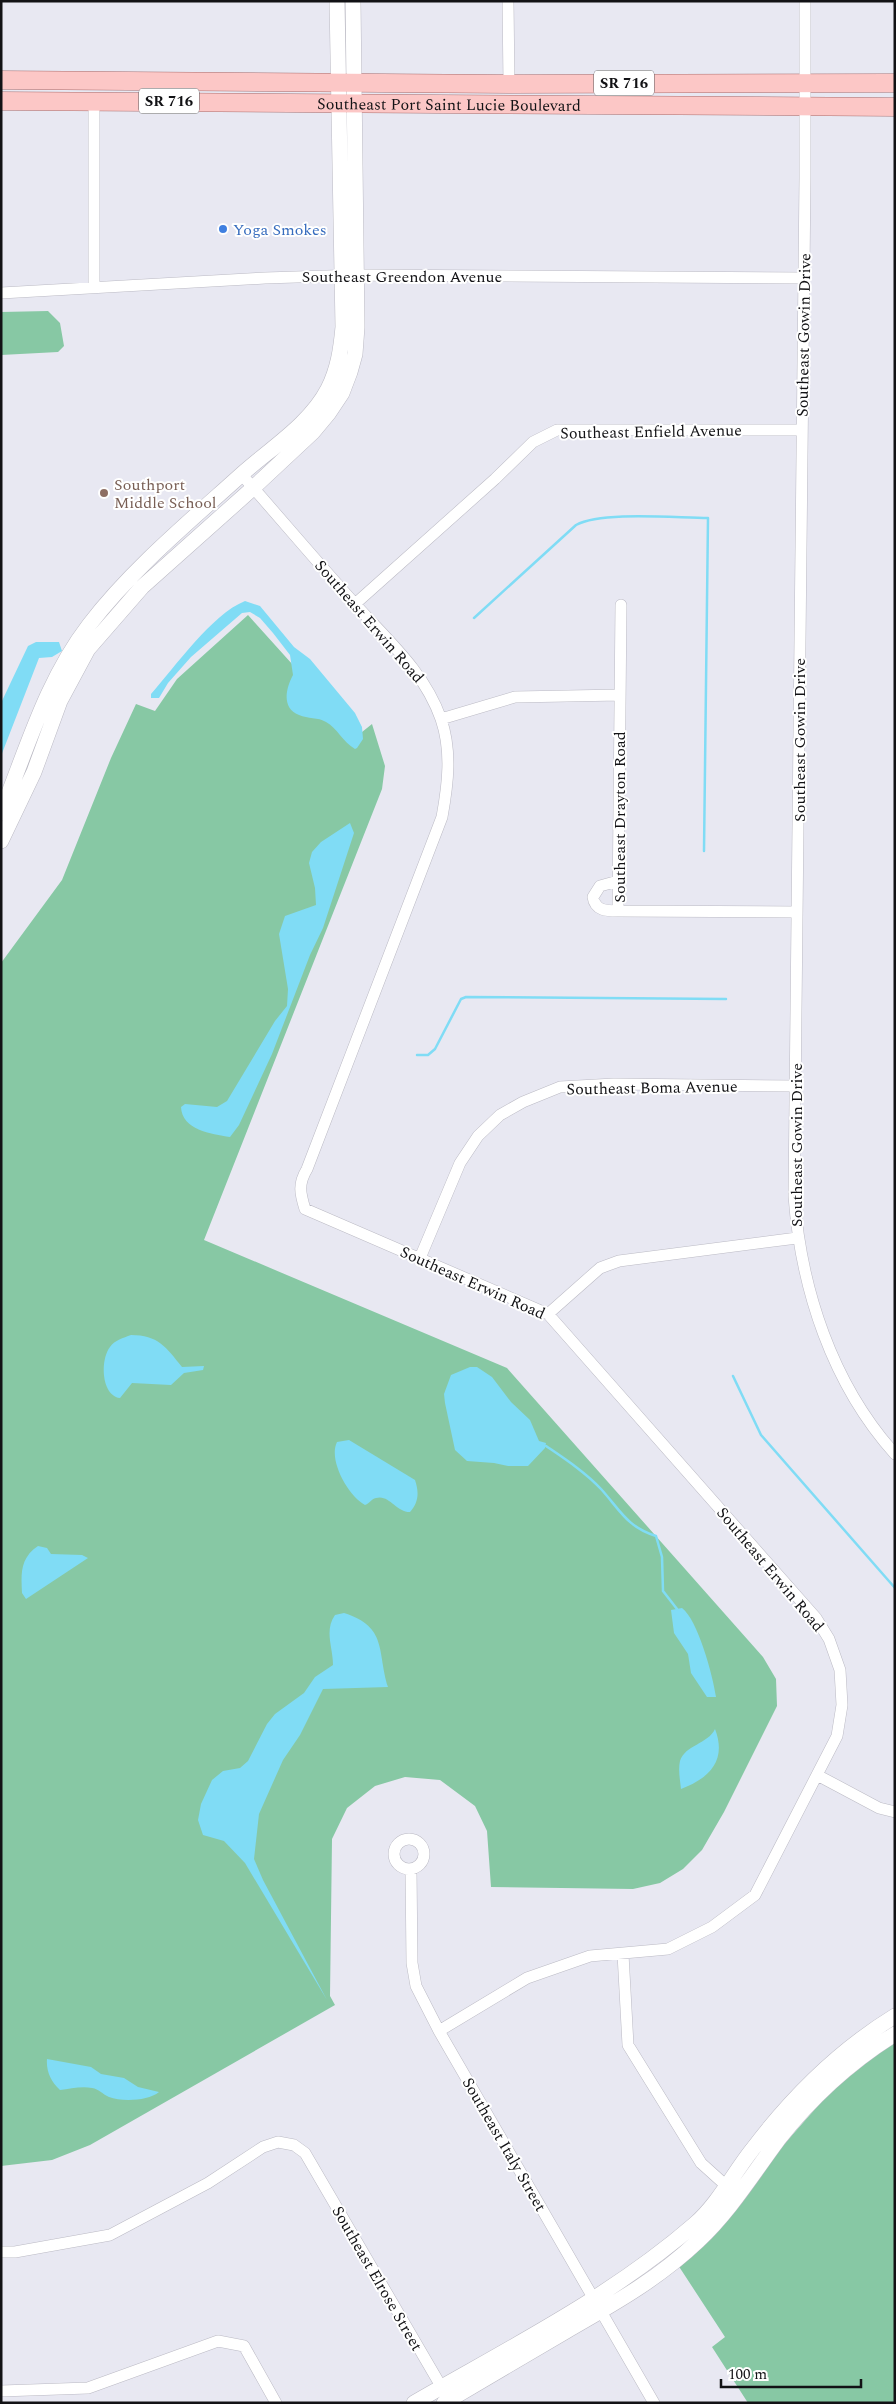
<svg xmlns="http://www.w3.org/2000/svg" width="896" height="2404" font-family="Spectral,serif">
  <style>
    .green { fill: #87c8a4 }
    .water { fill: #80dcf5 }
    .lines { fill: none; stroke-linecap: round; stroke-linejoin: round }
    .stream { stroke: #80dcf5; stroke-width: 2.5 }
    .street-casing { stroke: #bbbac4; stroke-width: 12 }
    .secondary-casing { stroke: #bbbac4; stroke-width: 16 }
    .primary-casing { stroke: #a96f6f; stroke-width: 19 }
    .street { stroke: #fff; stroke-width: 11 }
    .secondary { stroke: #fff; stroke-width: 15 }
    .primary { stroke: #fcc7c6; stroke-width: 18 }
    .shop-dot { fill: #3f7fe0; stroke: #fff; stroke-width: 2 }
    .education-dot { fill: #8d6e63; stroke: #fff; stroke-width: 2 }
    .labels { text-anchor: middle; stroke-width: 4; stroke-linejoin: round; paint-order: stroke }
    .shield { fill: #fff; stroke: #59595b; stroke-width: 1 }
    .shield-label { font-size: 15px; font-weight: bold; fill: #121215 }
    .street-label { font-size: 16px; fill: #121215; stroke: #fff }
    .shop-label { font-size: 16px; fill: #366cbe; stroke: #fff; text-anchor: start }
    .education-label { font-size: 16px; fill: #785e54; stroke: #fff; text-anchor: start }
  </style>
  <rect width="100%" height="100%" fill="#e8e8f2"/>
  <path class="green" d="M48 311 60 323 64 346 58 352 1 355V312Z
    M248 615 357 736 372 724 385 766 382 789 204 1240 507 1368 763 1657 776 1679 777 1706 724 1812 702 1850 683 1869 660 1883 633 1889 491 1887 487 1831 475 1806 440 1780 405 1777 375 1786 347 1808 332 1839 330 1996 335 2005 90 2145 52 2160 1 2166V963L62 880 111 758 136 704 155 711 177 679Z
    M895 2040V2403H748L712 2347 725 2337 678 2265 830 2092Z"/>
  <path class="water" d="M245 601 260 606 294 647 310 659 355 713 362 727 363 739 357 748 355 749C343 742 337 728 326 722 318 717 308 719 299 715 281 708 286 688 293 675L290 655 273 633 260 618 250 612 242 613 191 657 168 683 159 698H151V694C175 667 212 614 245 601Z
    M36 642H59L62 651 52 657 39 658 1 756V703L28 646Z
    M350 823 354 833 323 928 310 955 272 1054 239 1125 230 1137C211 1134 182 1130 181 1107L185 1104 217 1107 227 1101 275 1021 287 1006 288 989 279 934 285 916 316 905 315 888 309 863 312 852 321 842Z
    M131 1335C158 1335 166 1347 182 1367L204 1366 203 1370 184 1373 171 1385 132 1383 120 1398C101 1395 100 1360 110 1347 115 1340 123 1338 131 1335Z
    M470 1367H477L492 1377 511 1402 530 1420 539 1441 546 1443 545 1448 528 1466H508L494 1463 467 1461 455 1450 445 1403 444 1394 451 1375Z
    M349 1440 415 1480C419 1492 419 1502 410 1512 396 1512 389 1494 376 1498 371 1499 370 1503 365 1505 348 1496 328 1460 337 1442Z
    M38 1546 47 1548 51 1554 82 1555 88 1558 26 1599 22 1593C21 1574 20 1558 38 1546Z
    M682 1608C698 1620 713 1676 716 1697H707L691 1673 688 1654 674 1633 671 1610Z
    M344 1613C388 1627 377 1652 388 1687L323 1689 300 1735 283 1760 259 1814 254 1859 263 1880 327 2000 245 1863 224 1841 203 1835 198 1820 201 1804 212 1780 223 1771 240 1768 248 1761 267 1724 275 1714 304 1693 315 1677 333 1665C333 1647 324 1631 335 1615Z
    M715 1729C727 1760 710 1778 681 1789 680 1780 678 1769 680 1761 685 1745 708 1744 715 1729Z
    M47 2059 91 2067 101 2074 124 2078 138 2087 159 2092C148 2101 122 2102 109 2097 102 2094 99 2089 92 2088 81 2086 70 2089 60 2090 51 2082 46 2071 47 2059Z"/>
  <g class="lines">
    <path class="stream" d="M474 618 576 525C602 511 676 518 708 518L704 851
      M417 1055H428L435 1049 461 999 466 997 726 999
      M733 1376 761 1435 895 1588
      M546 1446C565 1459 585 1472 601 1489 620 1510 627 1527 656 1536L662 1557 663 1591 677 1609"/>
    <defs>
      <path id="street" d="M508 1 509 84
        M805 1V178L794 1196C801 1289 832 1384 895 1454
        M94 287V100
        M1 293 265 278 358 275 803 278
        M242 475C280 518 317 562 355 604 388 641 424 671 441 719 452 751 448 784 442 817L307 1169C298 1184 300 1193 305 1209L548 1314 816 1618 829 1639 840 1670 842 1705 837 1736 755 1895 712 1927 668 1949 590 1956 527 1978 439 2031
        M355 604 495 479 533 442 557 430H801
        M621 605 618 911 797 912
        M441 719 515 697 620 695
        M618 881 600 886 593 897C595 911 607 911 618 911
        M420 1258 460 1163 478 1136 500 1115 523 1102 560 1087 614 1084 795 1086
        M548 1314 600 1268 619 1261 797 1238
        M817 1775 879 1808 895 1812
        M394 1854a15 15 0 1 1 30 0a15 15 0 1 1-30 0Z
        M411 1869 412 1963 416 1986 439 2031 654 2403
        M623 1954 628 2045 701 2163 732 2191
        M1 2252H15L110 2235 208 2183 263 2147 278 2142 294 2145 305 2153 445 2393
        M1 2391 88 2388 218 2341 244 2346 276 2403"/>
      <path id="secondary" d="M1 813C27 749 46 681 89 625 132 569 190 521 242 474 271 448 310 424 328 389 338 369 341 349 343 327L337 1
        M1 841 34 772 60 701 88 649 142 587 253 488 313 432 328 414 342 393 350 372 355 354 357 327 353 1
        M414 2403C509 2348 611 2297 695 2224 718 2204 733 2174 752 2150 792 2097 838 2051 895 2016
        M444 2403C485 2379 526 2355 568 2330 615 2303 658 2279 698 2241 730 2211 752 2175 778 2140 810 2099 850 2062 895 2034"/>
      <g id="primary">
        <path d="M1 80 509 84 895 83"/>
        <path id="s1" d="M1 101 895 107"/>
      </g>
    </defs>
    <use href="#street" class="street-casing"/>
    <use href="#secondary" class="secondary-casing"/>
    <use href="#primary" class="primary-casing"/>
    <use href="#street" class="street"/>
    <use href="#secondary" class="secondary"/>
    <use href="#primary" class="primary"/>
  </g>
  <circle class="shop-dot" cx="223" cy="229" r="5"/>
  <circle class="education-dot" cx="104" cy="493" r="5"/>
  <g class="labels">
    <g class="shield">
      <rect x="594" y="70.5" width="60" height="25" rx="4"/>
      <rect x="139" y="88.5" width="60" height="25" rx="4"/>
    </g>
    <g class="shield-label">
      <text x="624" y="88">SR 716</text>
      <text x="169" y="106">SR 716</text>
    </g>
    <g class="street-label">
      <text dy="6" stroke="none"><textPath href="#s1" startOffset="448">Southeast Port Saint Lucie Boulevard</textPath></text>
      <text x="402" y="282">Southeast Greendon Avenue</text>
      <text transform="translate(803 335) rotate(-89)" y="6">Southeast Gowin Drive</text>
      <text transform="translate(651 431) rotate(-1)" y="6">Southeast Enfield Avenue</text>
      <text transform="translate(370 621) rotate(49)" y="6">Southeast Erwin Road</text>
      <text transform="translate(799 740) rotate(-90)" y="6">Southeast Gowin Drive</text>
      <text transform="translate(619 817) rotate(-90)" y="6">Southeast Drayton Road</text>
      <text transform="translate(652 1087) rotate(-1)" y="6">Southeast Boma Avenue</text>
      <text transform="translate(796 1145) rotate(-90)" y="6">Southeast Gowin Drive</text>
      <text transform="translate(473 1282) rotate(24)" y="6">Southeast Erwin Road</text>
      <text transform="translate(771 1569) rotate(50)" y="6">Southeast Erwin Road</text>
      <text transform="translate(505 2144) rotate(60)" y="6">Southeast Italy Street</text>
      <text transform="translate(378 2278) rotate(60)" y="6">Southeast Elrose Street</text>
    </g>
    <g class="shop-label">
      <text x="233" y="235">Yoga Smokes</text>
    </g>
    <g class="education-label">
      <text x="114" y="490">Southport<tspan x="114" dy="18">Middle School</tspan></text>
    </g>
  </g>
  <rect width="896" height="2404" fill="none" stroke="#121215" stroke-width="5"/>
  <path d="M721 2379v8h140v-8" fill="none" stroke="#121215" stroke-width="2.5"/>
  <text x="728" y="2379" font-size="15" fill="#121215" stroke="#ffffff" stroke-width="4" paint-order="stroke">100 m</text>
</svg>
